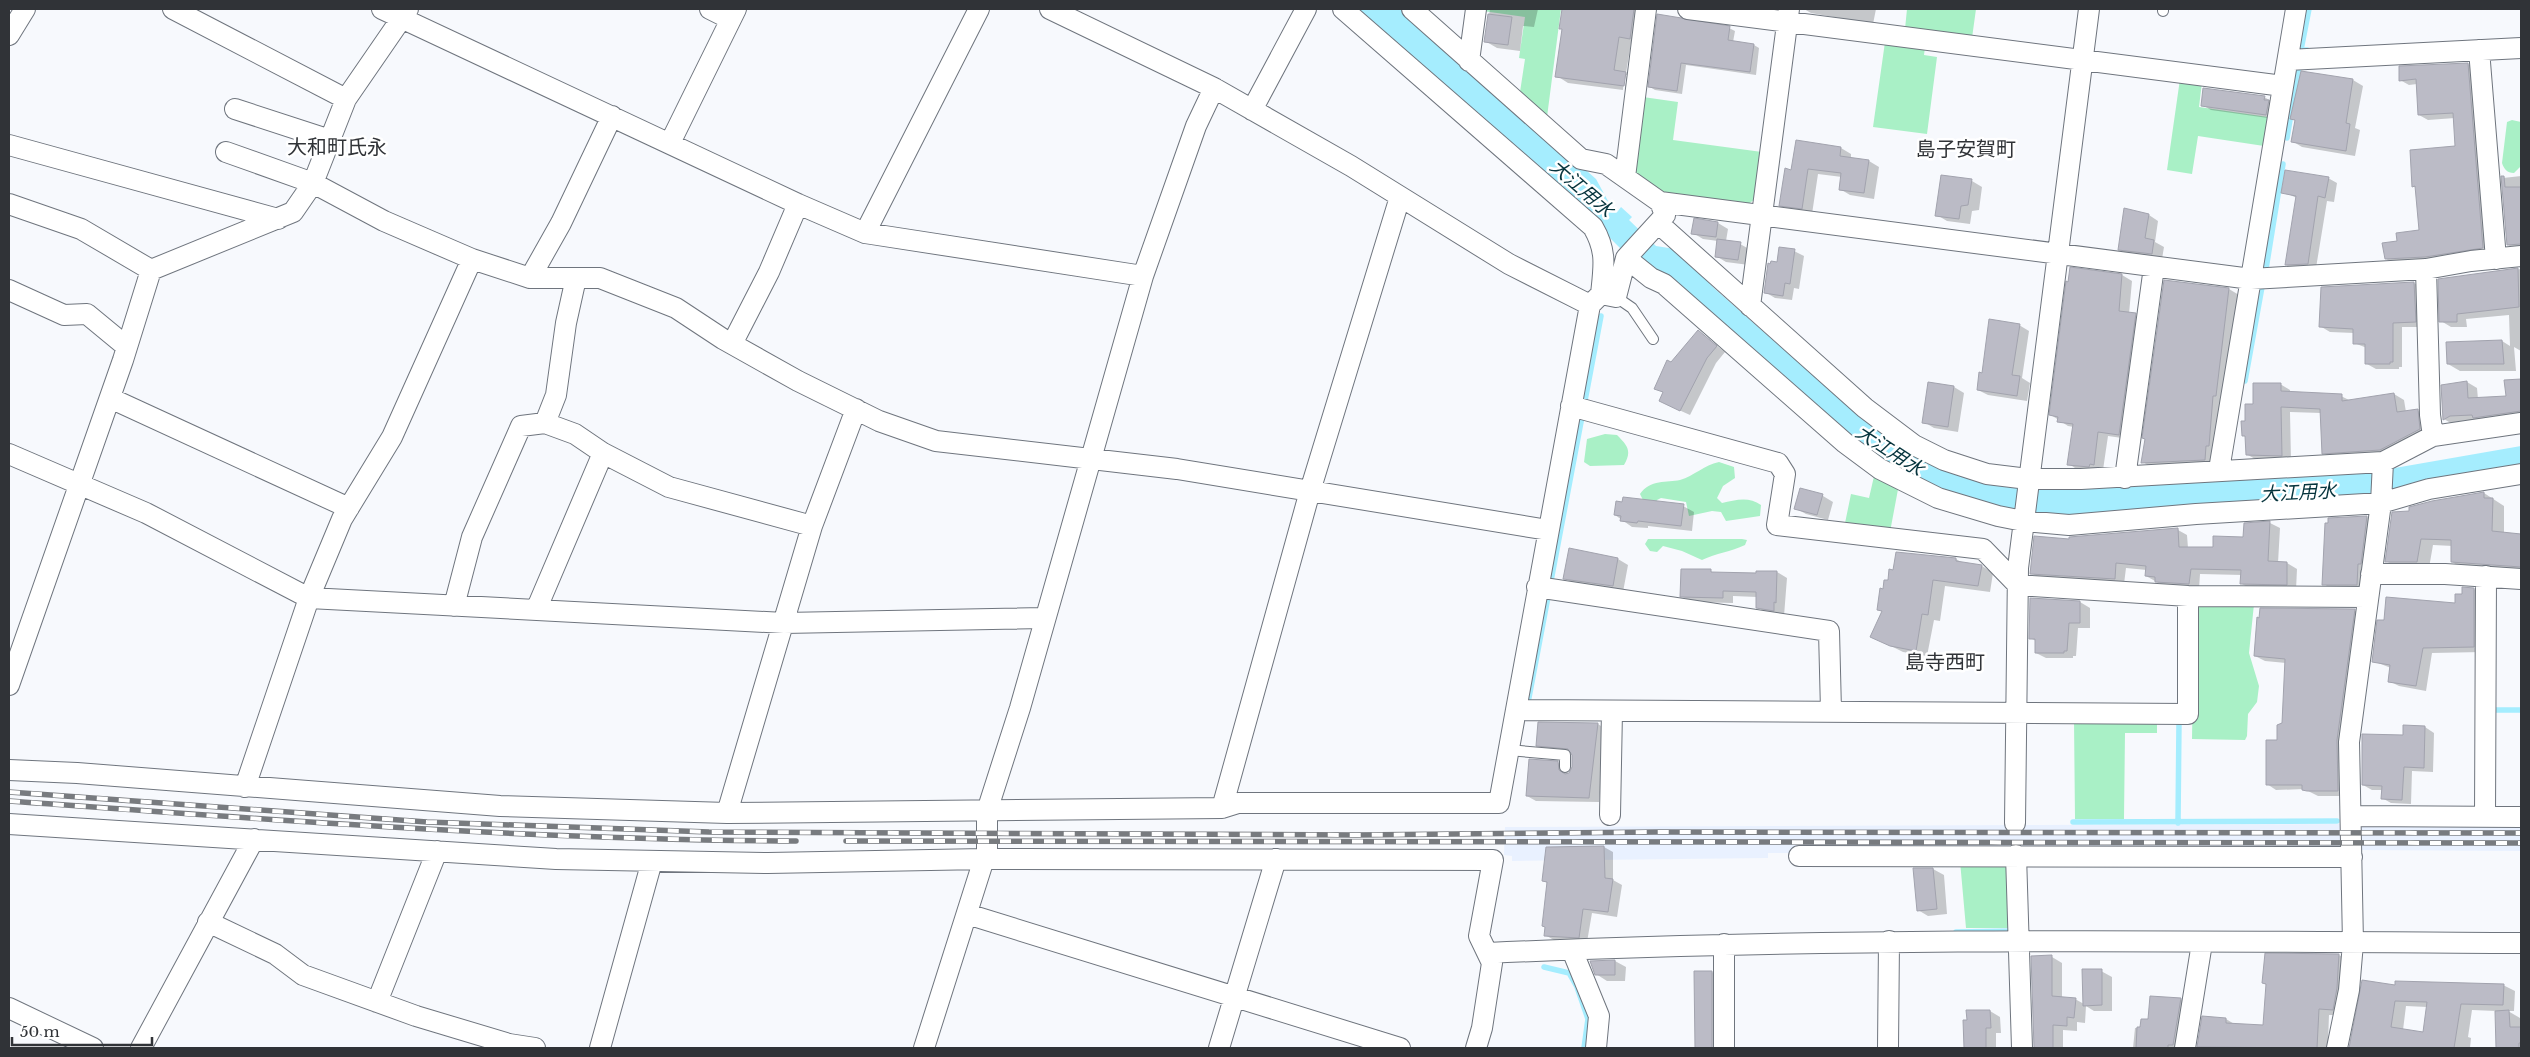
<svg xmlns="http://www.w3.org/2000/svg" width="2530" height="1057" font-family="'Libre Baskerville','Noto Sans JP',serif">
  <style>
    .built { fill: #e9f1ff }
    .green { fill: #a9f0c6 }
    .water { fill: #a5edfe }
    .shadow { fill: #0003; fill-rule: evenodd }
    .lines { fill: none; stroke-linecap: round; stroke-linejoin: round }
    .stream { stroke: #a5edfe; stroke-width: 5.5 }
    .building { fill: #bbbbc6; stroke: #a2a3ae; fill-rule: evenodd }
    .lane-casing { stroke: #6f757e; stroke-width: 12 }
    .street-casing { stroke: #6f757e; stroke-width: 22 }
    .lane { stroke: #fff; stroke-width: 10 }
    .street { stroke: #fff; stroke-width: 20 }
    .rail-casing { stroke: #787b7f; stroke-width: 5.5 }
    .rail { stroke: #fff; stroke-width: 4; stroke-dasharray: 11; stroke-linecap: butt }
    .labels { text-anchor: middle; stroke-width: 5; stroke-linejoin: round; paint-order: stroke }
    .water-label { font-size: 19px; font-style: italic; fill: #06343d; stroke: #fff }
    .quarter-label { font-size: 20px; fill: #303337; stroke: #fff }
  </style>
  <rect width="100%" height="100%" fill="#f7f9fd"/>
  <path class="built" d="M2357 821 2521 822V851L2357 850Z
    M2340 824V852L1768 853V858L1512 861V856L1504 855 1505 827Z"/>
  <path class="green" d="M1484 9H1561L1547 117 1520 92 1525 59 1519 58 1525 17 1483 11Z
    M1907 9H1976L1972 38 1905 29Z
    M1885 42 1925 47 1924 55 1937 57 1927 134 1873 127Z
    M2180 79 2202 82 2199 107 2268 117 2264 146 2198 136 2192 174 2167 170Z
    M1643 97 1678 102 1673 140 1762 152 1755 199 1747 205 1654 192 1632 172Z
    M2512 120 2521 122V166L2514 173C2507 173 2504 169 2502 163L2507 122Z
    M1605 434 1617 435C1628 446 1632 451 1624 465L1590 466 1584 462 1587 439Z
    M1719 462 1734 467 1735 478 1723 486 1717 498 1722 503C1735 500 1749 496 1761 505L1760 516 1726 521 1721 512 1712 511 1689 516 1686 502 1661 498 1657 500 1655 506 1643 500 1640 494C1650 479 1667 483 1680 480 1694 476 1704 465 1719 462Z
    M1875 472 1899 484 1890 532 1844 528 1851 494 1869 498Z
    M1648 539H1742L1747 540 1745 545C1731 552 1716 553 1702 560L1682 551 1663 546 1657 552 1650 551 1645 544Z
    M2201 600 2254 604 2249 653 2259 686 2257 702 2248 714 2247 736 2245 740 2192 739 2194 608Z
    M2157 719V733H2125L2124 819H2075L2074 720Z
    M2009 860 2016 928H1966L1960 861Z"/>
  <path class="water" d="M1356 9H1403L1596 179 1608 201 1618 211 1621 207 1632 217 1629 220 1656 246 1675 249 1715 289 1859 416 1958 474 2389 469 2521 446V471L2360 499 2072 517 1971 505 1888 467 1625 253 1590 218Z"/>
  <path class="shadow" d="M1490 9H1538L1534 27 1523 26 1520 51 1497 48 1485 41Z
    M1564 9H1647L1642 45 1631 43 1626 73 1637 80 1636 92 1625 90 1627 75H1624L1623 90 1568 83 1557 76Z
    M1804 9H1876L1873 24 1811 13Z
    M1658 16 1729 28 1735 31 1733 42 1754 45 1759 48 1756 75 1686 65 1682 94 1655 90 1650 87Z
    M2468 64 2477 69 2492 252 2395 264 2386 259 2398 242 2420 231 2416 188 2413 186 2456 147 2455 118 2428 120 2419 115 2417 84 2409 85 2400 80Z
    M2301 73 2353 80 2363 86 2355 128 2360 130 2355 156 2302 147 2292 141 2296 121 2291 118Z
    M2264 97 2273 102 2275 119 2211 110 2202 105Z
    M1797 142 1841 148 1851 154V158L1869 161 1879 167 1874 199 1850 195 1840 189 1842 177 1818 174 1812 214 1791 211 1781 205 1792 171Z
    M2521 176V251H2518L2508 245 2503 178Z
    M2328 178 2337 183 2334 202 2327 201 2316 268 2295 270 2286 265 2297 198 2283 192Z
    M1972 181 1982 187 1979 210 1972 211 1970 224 1947 221 1937 215Z
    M2149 215 2158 221 2155 242 2164 247 2162 259 2129 255 2119 249Z
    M1718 223 1728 229 1726 241 1740 244 1751 250 1749 265 1726 262 1716 256 1718 241 1703 239 1693 233Z
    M1794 251 1804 256 1799 289 1794 288 1792 300 1775 298 1765 292Z
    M2071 269 2122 275 2132 281 2129 314 2145 320 2129 439 2108 436 2103 470H2078L2069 464 2074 427 2068 426 2051 415Z
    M2521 269V351L2514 347 2516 371H2460L2448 364 2502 341 2510 346 2509 315 2466 319 2467 327H2451L2441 321 2439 280Z
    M2414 283 2423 288 2424 327H2402V367H2399V369H2376L2367 364V348L2354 343V333L2330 332 2320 326 2322 288Z
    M2229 289 2239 295 2214 465 2152 468 2143 462Z
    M2019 325 2029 331 2022 378 2030 383 2027 401 1988 395 1978 390 1983 374Z
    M1699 332 1725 352 1716 363 1690 415 1670 406 1664 393 1656 388 1671 364Z
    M2521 380V418L2460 421 2454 425 2444 419 2467 382 2477 388 2478 399 2507 397 2506 382Z
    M2280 384 2290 390V393L2341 396 2351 401 2394 394 2404 400 2406 412 2418 411 2427 416 2429 435 2390 455 2333 458 2323 453 2321 413 2290 412 2291 461 2257 460 2248 455 2246 437 2243 435 2246 422 2254 405Z
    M1954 387 1964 393 1958 432 1934 428 1924 422Z
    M1801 489 1823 496 1833 502 1828 520 1806 514 1795 508Z
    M2484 493 2504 506V533L2521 535V574L2464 569 2452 562 2453 546 2433 545 2429 568H2398L2386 561 2410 512 2432 502Z
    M1683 506 1694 512 1692 531 1648 526V528L1632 527 1615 515Z
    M2367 517 2376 522 2366 590H2333L2324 584 2329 519Z
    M2270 523 2280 528 2278 563H2287L2297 569 2296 590 2251 589 2242 584V575L2200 574 2199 589 2166 587 2146 576 2147 570 2126 568 2124 584 2041 579 2031 573 2070 541 2178 530 2187 535 2188 548H2214L2244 538 2245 524Z
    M1618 559 1628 565 1623 592 1575 584 1564 578Z
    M1956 559 1964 564 1982 566 1993 573 1990 592 1945 586 1940 621 1934 620 1927 656 1903 652 1871 636 1883 612 1878 609 1884 590 1894 571Z
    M1710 571 1716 574 1758 575 1777 572 1787 578 1784 616 1767 613 1757 607V597L1733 596V603L1692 602 1681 596Z
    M2474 589 2483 595V652L2432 653 2426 691 2399 686 2389 681 2391 668 2373 661 2385 622 2456 604 2464 595Z
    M2080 602 2090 608V628H2078L2076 656H2073V658H2046L2036 653V641L2030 638Z
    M2354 610 2364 616 2347 796H2318L2304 789 2276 790 2267 784 2283 724 2286 663 2265 661 2255 656Z
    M1539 723 1598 724 1607 730 1599 802 1536 801 1527 796 1558 763 1567 768 1568 777 1573 768 1572 753 1547 750 1538 745Z
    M2405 726 2425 727 2434 733 2433 772 2412 771 2411 804 2391 803 2382 798 2383 790H2372L2363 785 2404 737Z
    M1604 847 1613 852V880L1622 885 1617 917 1592 913 1587 942 1554 940 1545 935 1548 883 1543 881 1548 848Z
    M1933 869 1944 875 1947 914 1928 916 1918 910Z
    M2339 955 2349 961 2343 1015H2329L2328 1042 2336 1048H2198L2203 1017 2226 1019 2236 1025 2264 1026 2267 985 2263 983Z
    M2032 957H2052L2062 963V998L2075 999 2084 1004 2101 971 2112 977V1011H2094L2086 1006 2085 1023 2077 1022V1031L2063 1030V1048H2035Z
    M1615 961 1626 967 1625 981H1607L1596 974 1592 962Z
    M1695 972H1712L1722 978V1048H1696Z
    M2363 981 2396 986 2503 985 2515 991 2514 1011H2508L2520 1018 2521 1048H2493L2497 1047 2496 1011 2472 1010 2468 1037 2471 1038 2470 1048H2350ZM2406 1006 2427 1007 2424 1033 2403 1030Z
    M2181 999 2191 1005 2185 1048H2133L2135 1028H2142Z
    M1990 1011 2000 1017 2001 1033H1996V1048H1965V1021Z"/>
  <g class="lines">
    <path class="stream" d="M2307 50H2301L2309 9
      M2287 138 2299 66
      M2266 269 2283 164
      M2245 381 2262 287
      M1528 703 1601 316
      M2493 710H2521
      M2073 822 2337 821
      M2178 823 2179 722
      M1956 932 2014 931
      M1544 967 1569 973 1577 987 1588 1019 1584 1048"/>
  </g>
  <path class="building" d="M1562 9H1634L1630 39 1619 37 1614 70 1626 72 1624 86 1555 77 1562 29H1559Z
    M1488 14 1512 17 1508 45 1484 42Z
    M1657 14 1730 26 1728 40 1754 44 1750 72 1681 63 1677 91 1648 87Z
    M2468 63 2483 248 2425 257 2385 259 2382 243 2397 241 2396 233 2419 230 2415 186 2412 187 2410 150 2455 146 2453 113 2418 115 2416 79 2399 81V66Z
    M2301 71 2353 79 2346 123 2350 124 2346 151 2291 142 2295 120 2290 119Z
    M2203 88 2265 96 2264 100H2269L2266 115 2201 106Z
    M1796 140 1841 147 1840 156 1869 160 1864 193 1839 190 1841 173 1808 169 1802 209 1779 206 1785 168 1791 170Z
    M2285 170 2329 177 2325 198 2318 196 2308 264 2285 265 2296 196 2281 193Z
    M1941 175 1972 179 1968 205 1961 206 1959 219 1935 216Z
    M2501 176H2504L2505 187H2521V244L2507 245Z
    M2124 208 2149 214 2145 238 2154 240 2152 254 2118 250Z
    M1694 218 1718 222 1716 237 1691 234Z
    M1717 239 1741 242 1738 260 1715 257Z
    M1779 247 1795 249 1790 284 1785 283 1783 296 1764 293 1768 263 1770 264 1771 261 1777 262Z
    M2070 267 2122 274 2119 311 2136 313 2119 435 2098 432 2094 465 2090 464 2089 467 2067 465 2073 424 2057 422 2058 417 2049 415 2066 281 2068 282Z
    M2518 268 2519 307 2457 314V322H2439L2438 279Z
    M2164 280 2229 288 2216 396H2213L2209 446H2206L2205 460 2141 463 2145 439 2142 438Z
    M2414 282 2416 322 2393 323V362H2390V364H2365V344H2353V329L2319 327 2321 287Z
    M1989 319 2020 324 2012 375 2020 376 2017 396 1977 390 1979 372 1982 373Z
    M1698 330 1717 346 1707 358 1680 411 1659 401 1663 392 1654 389 1667 360 1671 362Z
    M2502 340 2504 364H2447L2446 342Z
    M2521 379V411L2473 418 2472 415 2450 416 2443 420 2441 385 2467 381 2468 398 2506 396 2504 380Z
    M1928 382 1954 386 1948 427 1922 423Z
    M2253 383H2281V391L2342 394V401L2394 393 2397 412 2418 409 2420 429 2380 450 2322 454 2320 409 2281 407 2282 456 2246 455 2245 436H2242L2241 421H2245V404H2253Z
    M1800 488 1823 494 1817 515 1794 509Z
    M2484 492V498H2493L2492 531 2521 534V567L2451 562V540L2421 539 2417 562H2385L2392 512 2409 511V507L2432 501Z
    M1623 497 1684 504 1681 526 1638 521 1637 523 1620 521 1621 516 1614 515 1616 501 1622 502Z
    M2367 516 2361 564H2358L2357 585H2322L2325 523H2328V518Z
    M2270 521 2268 561 2287 562V585L2240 584 2241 570 2191 569 2189 584 2155 582V577L2145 576 2146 566 2116 563 2115 579 2030 574 2034 536 2069 539V537L2178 528 2179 547H2213V536L2243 537 2244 523Z
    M1569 548 1618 558 1613 586 1563 579Z
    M1896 552 1956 558V561L1982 565 1978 586 1933 580 1928 615 1922 614 1916 651 1890 646 1870 637 1882 611 1877 610 1880 588 1883 589 1884 580H1888L1889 569 1893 570Z
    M1681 569H1711V572L1756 573V571H1777L1776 603 1774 602V611L1756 608V592L1723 591V598L1680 597Z
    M2462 587 2474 588V647L2423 648 2416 686 2388 682 2390 665 2372 662 2377 620H2384L2386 597 2455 603V594H2462Z
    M2030 598 2080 601V623H2069L2067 651H2064V653H2035V639H2029Z
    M2260 608 2355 609 2337 740 2338 791H2307L2302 790V785H2266V740H2277V725L2282 723 2285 659 2254 656 2257 617 2259 618Z
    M1538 722 1598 723 1589 798 1526 796 1529 759 1558 761 1559 770 1565 774 1569 773 1572 767V755L1568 749 1536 746Z
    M2403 725 2425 726 2424 768 2404 767 2402 800 2381 799 2382 786 2362 785V734L2403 735Z
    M1604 846 1605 878 1613 879 1608 912 1583 909 1579 938 1544 936 1545 927 1542 926 1547 882 1542 881 1546 847Z
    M1913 868H1933L1937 909 1917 911Z
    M2265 953 2339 954 2337 988 2333 1010 2319 1009 2317 1048 2197 1047 2202 1016 2226 1018V1023L2263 1025 2266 984 2262 983Z
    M2052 955V996L2076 998 2074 1018 2067 1017V1026L2053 1025V1048H2034L2031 956Z
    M1615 960V975H1595L1590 961Z
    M2082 969H2102V1005L2083 1006Z
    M1694 971H1712V1048H1695Z
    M2362 980 2395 985V981L2504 984 2503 1005 2461 1004 2454 1048H2349ZM2395 1001 2427 1002 2423 1032 2391 1027Z
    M2150 996 2181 998 2173 1045H2168V1048H2136L2137 1027H2140L2141 1019H2148Z
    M1966 1010H1990L1991 1028H1986V1048H1964L1963 1020H1967Z
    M2509 1010 2510 1027H2521V1043H2519V1048H2496L2495 1011Z"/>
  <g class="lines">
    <defs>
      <path id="lane" d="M2163 11V9
        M1616 297 1632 308 1653 339
        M1508 750 1565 755V767"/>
      <path id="street" d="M173 9 346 99
        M382 9 798 204 865 233 1143 276
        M710 9 730 19
        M1050 9 1214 88 1351 166 1509 264 1590 305
        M1343 9 1593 227C1607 251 1604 266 1601 294
        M1412 9 1581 159 1606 164 1660 202 1665 215 1658 223 1865 408 1914 445 1944 460 1987 474 2028 479H2081L2383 462 2433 436 2521 423
        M1688 9 2283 86
        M9 35 25 9
        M2479 50 2496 259
        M2288 60 2521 48
        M1469 61 1476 9
        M235 109 330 140
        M1252 110 1306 9
        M670 143 736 9
        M9 145 278 219
        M226 152 313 183 346 99 408 9
        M1625 177 1646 9
        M1660 202 2251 279 2426 269 2471 261 2521 256
        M9 204 81 229 151 270 293 212 313 183 384 221 472 259
        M865 233 979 9
        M1626 258 1651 278 1664 284 1845 443 1880 469 1938 498 1998 516 2023 521 2069 525 2196 514 2381 503 2429 489 2521 474
        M2426 269 2430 415 2433 436
        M530 278 561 223 612 116
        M9 290 64 315 87 314 127 347
        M1750 306 1789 9
        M732 344 769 272 798 204
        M110 398 349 508
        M1571 406 1778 463 1785 474 1777 525 1983 549 2018 585 2188 596 2368 597
        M545 423 556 395 566 323 576 278
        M9 454 146 513 309 598 784 623 1045 618
        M2219 470 2296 9
        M2125 478 2154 267
        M2371 574H2445L2521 579
        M1537 587 1829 631 1831 711
        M454 606 472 537 521 426 545 423 575 434 603 453 669 487 812 526
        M536 610 603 453
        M9 685 123 360 151 270
        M1516 710 2188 714V596
        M9 770 77 773 500 806 727 813 1222 808 1238 803H1499L1590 305 1601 294 1616 297 1626 258 1658 223
        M245 787 309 598 342 519 392 437 472 259 530 278H600L676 308 723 339 798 381 879 421 936 441 1177 469 1548 530
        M1222 808 1310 491 1400 197
        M727 813 812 526 856 409
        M1610 815 1612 711
        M2351 816 2521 817
        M2485 817 2486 576
        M2015 823 2018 568 2089 9
        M9 824 556 859 768 863 984 859 1493 860 1479 936 1492 963 1482 1028 1476 1048
        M2016 855 2022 1048
        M1799 856 2352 857
        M987 859V811L1020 708 1143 276 1196 126 1214 88
        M967 914 1400 1048
        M208 922 275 954 303 975 416 1016 509 1044 535 1048
        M1724 944V1048
        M1572 950 1599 1016 1596 1048
        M1488 953C1832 937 2177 941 2521 943
        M377 1002 437 851
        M9 1008 93 1048
        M141 1048 254 839
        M600 1048 652 861
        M924 1048 984 859
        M1219 1048 1276 859
        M1888 1048 1889 941
        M2185 1048 2202 943
        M2337 1048 2349 990 2353 943 2349 742 2381 503 2383 462"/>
    </defs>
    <use href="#lane" class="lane-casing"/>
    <use href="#street" class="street-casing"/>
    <use href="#lane" class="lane"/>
    <use href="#street" class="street"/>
    <defs>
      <path id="rail" d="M9 792 427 822 709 832 1356 835 1658 832 2521 833
        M9 801C271 820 533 840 796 841
        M846 841 2521 843"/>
    </defs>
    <use href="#rail" class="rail-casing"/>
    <use href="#rail" class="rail"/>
  </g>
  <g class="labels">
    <g class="water-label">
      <text transform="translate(1582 188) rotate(41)" y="7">大江用水</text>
      <text transform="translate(1890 450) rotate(33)" y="7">大江用水</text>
      <text transform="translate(2298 492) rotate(-3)" y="7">大江用水</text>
    </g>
    <g class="quarter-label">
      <text x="337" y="154">大和町氏永</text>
      <text x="1966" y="156">島子安賀町</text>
      <text x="1945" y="669">島寺西町</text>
    </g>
  </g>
  <rect width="2530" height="1057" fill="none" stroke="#303337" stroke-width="20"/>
  <path d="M12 1037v8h140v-8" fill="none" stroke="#303337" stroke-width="2.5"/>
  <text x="20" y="1037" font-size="15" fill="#303337" stroke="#ffffff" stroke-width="4" paint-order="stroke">50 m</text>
</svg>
